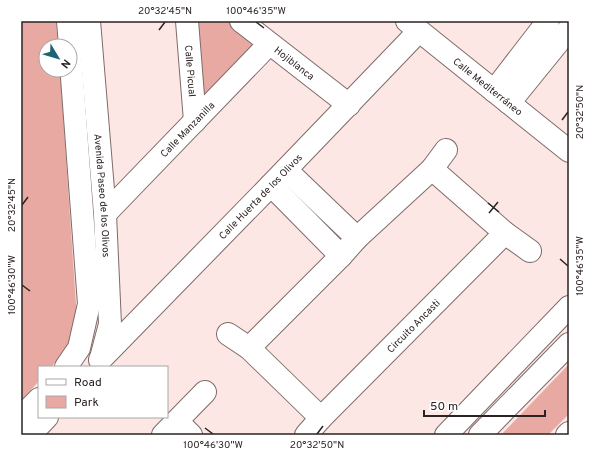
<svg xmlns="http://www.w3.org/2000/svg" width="590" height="456" font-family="Overpass,sans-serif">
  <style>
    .green { fill: #e9a9a3 }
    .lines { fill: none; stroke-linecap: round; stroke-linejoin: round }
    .minor-casing { stroke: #7e6b69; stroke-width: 24 }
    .minor { stroke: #fff; stroke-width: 22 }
    .ticks { fill: none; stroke: #2b2322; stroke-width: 1.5 }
    .labels { text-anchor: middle; stroke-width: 3.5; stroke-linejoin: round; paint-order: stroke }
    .street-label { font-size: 10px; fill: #2b2322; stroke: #fff }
    .neatline { fill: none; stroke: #2b2322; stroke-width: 1.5 }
    .ticks-label { font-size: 10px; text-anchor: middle; fill: #2b2322 }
  </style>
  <rect width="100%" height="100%" fill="#fce7e5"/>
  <path class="green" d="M21 21H56L58 46H46V70H60L77 319 65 352 51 367H39V381L21 401Z
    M193 21H231L260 45 198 110Z
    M569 364V414L548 435H501Z"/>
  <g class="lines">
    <defs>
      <g id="minor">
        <path d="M68 21 70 46"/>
        <path id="s1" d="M89 21 105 214 110 324 101 358"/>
        <path id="s2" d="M187 21 195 121"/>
        <path id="s3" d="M241 21 349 105"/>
        <path id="s4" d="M407 21 569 151"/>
        <path d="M494 91 548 21"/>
        <path d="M509 103 569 29"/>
        <path d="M432 169 505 233 530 251"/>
        <path d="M286 170 357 238"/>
        <path d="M271 185 341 256"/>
        <path id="s5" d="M105 214 269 44"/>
        <path d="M228 334 249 348 321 418"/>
        <path d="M249 348 341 256 357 238 432 169 446 150"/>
        <path id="s6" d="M100 360 271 185 419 31"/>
        <path d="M66 367 79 348 89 304 70 51"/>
        <path d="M21 417 39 399"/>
        <path d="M177 421 191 435"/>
        <path d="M30 435 47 417"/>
        <path d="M163 435 205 392"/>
        <path id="s7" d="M306 435 321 418 505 233"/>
        <path d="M446 435 569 307"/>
        <path d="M480 435 569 344"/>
        <path d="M567 435 569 433"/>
      </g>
    </defs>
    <use href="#minor" class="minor-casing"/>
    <use href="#minor" class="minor"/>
  </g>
  <path class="ticks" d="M256 22 264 28M159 30 165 22M562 120 568 112M488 203 499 212M22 205 28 197M489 213 498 202M560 259 568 266M22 285 30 291M205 428 213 434M317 434 323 426"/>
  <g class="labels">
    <g class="street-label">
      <text dy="4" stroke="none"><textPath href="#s3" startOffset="68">Hojiblanca</textPath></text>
      <text dy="4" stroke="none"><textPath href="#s2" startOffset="50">Calle Picual</textPath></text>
      <text dy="4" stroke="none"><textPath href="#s4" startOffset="104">Calle Mediterráneo</textPath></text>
      <text dy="4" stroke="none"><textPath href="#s5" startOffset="118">Calle Manzanilla</textPath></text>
      <text dy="4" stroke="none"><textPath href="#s1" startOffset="175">Avenida Paseo de los Olivos</textPath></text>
      <text dy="4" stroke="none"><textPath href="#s6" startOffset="229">Calle Huerta de los Olivos</textPath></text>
      <text dy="4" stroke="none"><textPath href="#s7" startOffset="153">Circuito Ancasti</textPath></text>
    </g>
  </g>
  <rect width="590" height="456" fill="none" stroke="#ffffff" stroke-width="44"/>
  <rect x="38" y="366" width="130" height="52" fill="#ffffff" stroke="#aaa7a7"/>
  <rect x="46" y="379" width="20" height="6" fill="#ffffff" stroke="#aaa7a7"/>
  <text x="74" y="386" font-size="12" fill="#2b2322">Road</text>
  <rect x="46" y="396" width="20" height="12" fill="#e9a9a3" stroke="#aaa7a7"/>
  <text x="74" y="406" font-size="12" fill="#2b2322">Park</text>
  <g transform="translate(58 58) rotate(128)"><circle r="19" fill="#ffffff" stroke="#aaa7a7"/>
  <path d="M0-3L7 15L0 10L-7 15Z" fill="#1b6572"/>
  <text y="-6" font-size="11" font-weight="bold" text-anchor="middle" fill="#2b2322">N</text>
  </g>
  <path d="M424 410v6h121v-6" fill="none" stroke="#2b2322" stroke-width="2"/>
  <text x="430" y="410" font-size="12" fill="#2b2322" stroke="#ffffff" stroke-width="3" paint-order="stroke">50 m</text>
  <rect x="22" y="22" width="546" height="412" class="neatline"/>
  <g class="ticks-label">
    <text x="165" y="14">20°32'45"N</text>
    <text x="256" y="14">100°46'35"W</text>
    <text transform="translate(579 112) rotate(-90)" y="4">20°32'50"N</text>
    <text transform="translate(11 205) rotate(-90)" y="4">20°32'45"N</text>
    <text transform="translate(579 266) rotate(-90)" y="4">100°46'35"W</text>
    <text transform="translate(11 285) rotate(-90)" y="4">100°46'30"W</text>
    <text x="213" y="448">100°46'30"W</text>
    <text x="317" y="448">20°32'50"N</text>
  </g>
</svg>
